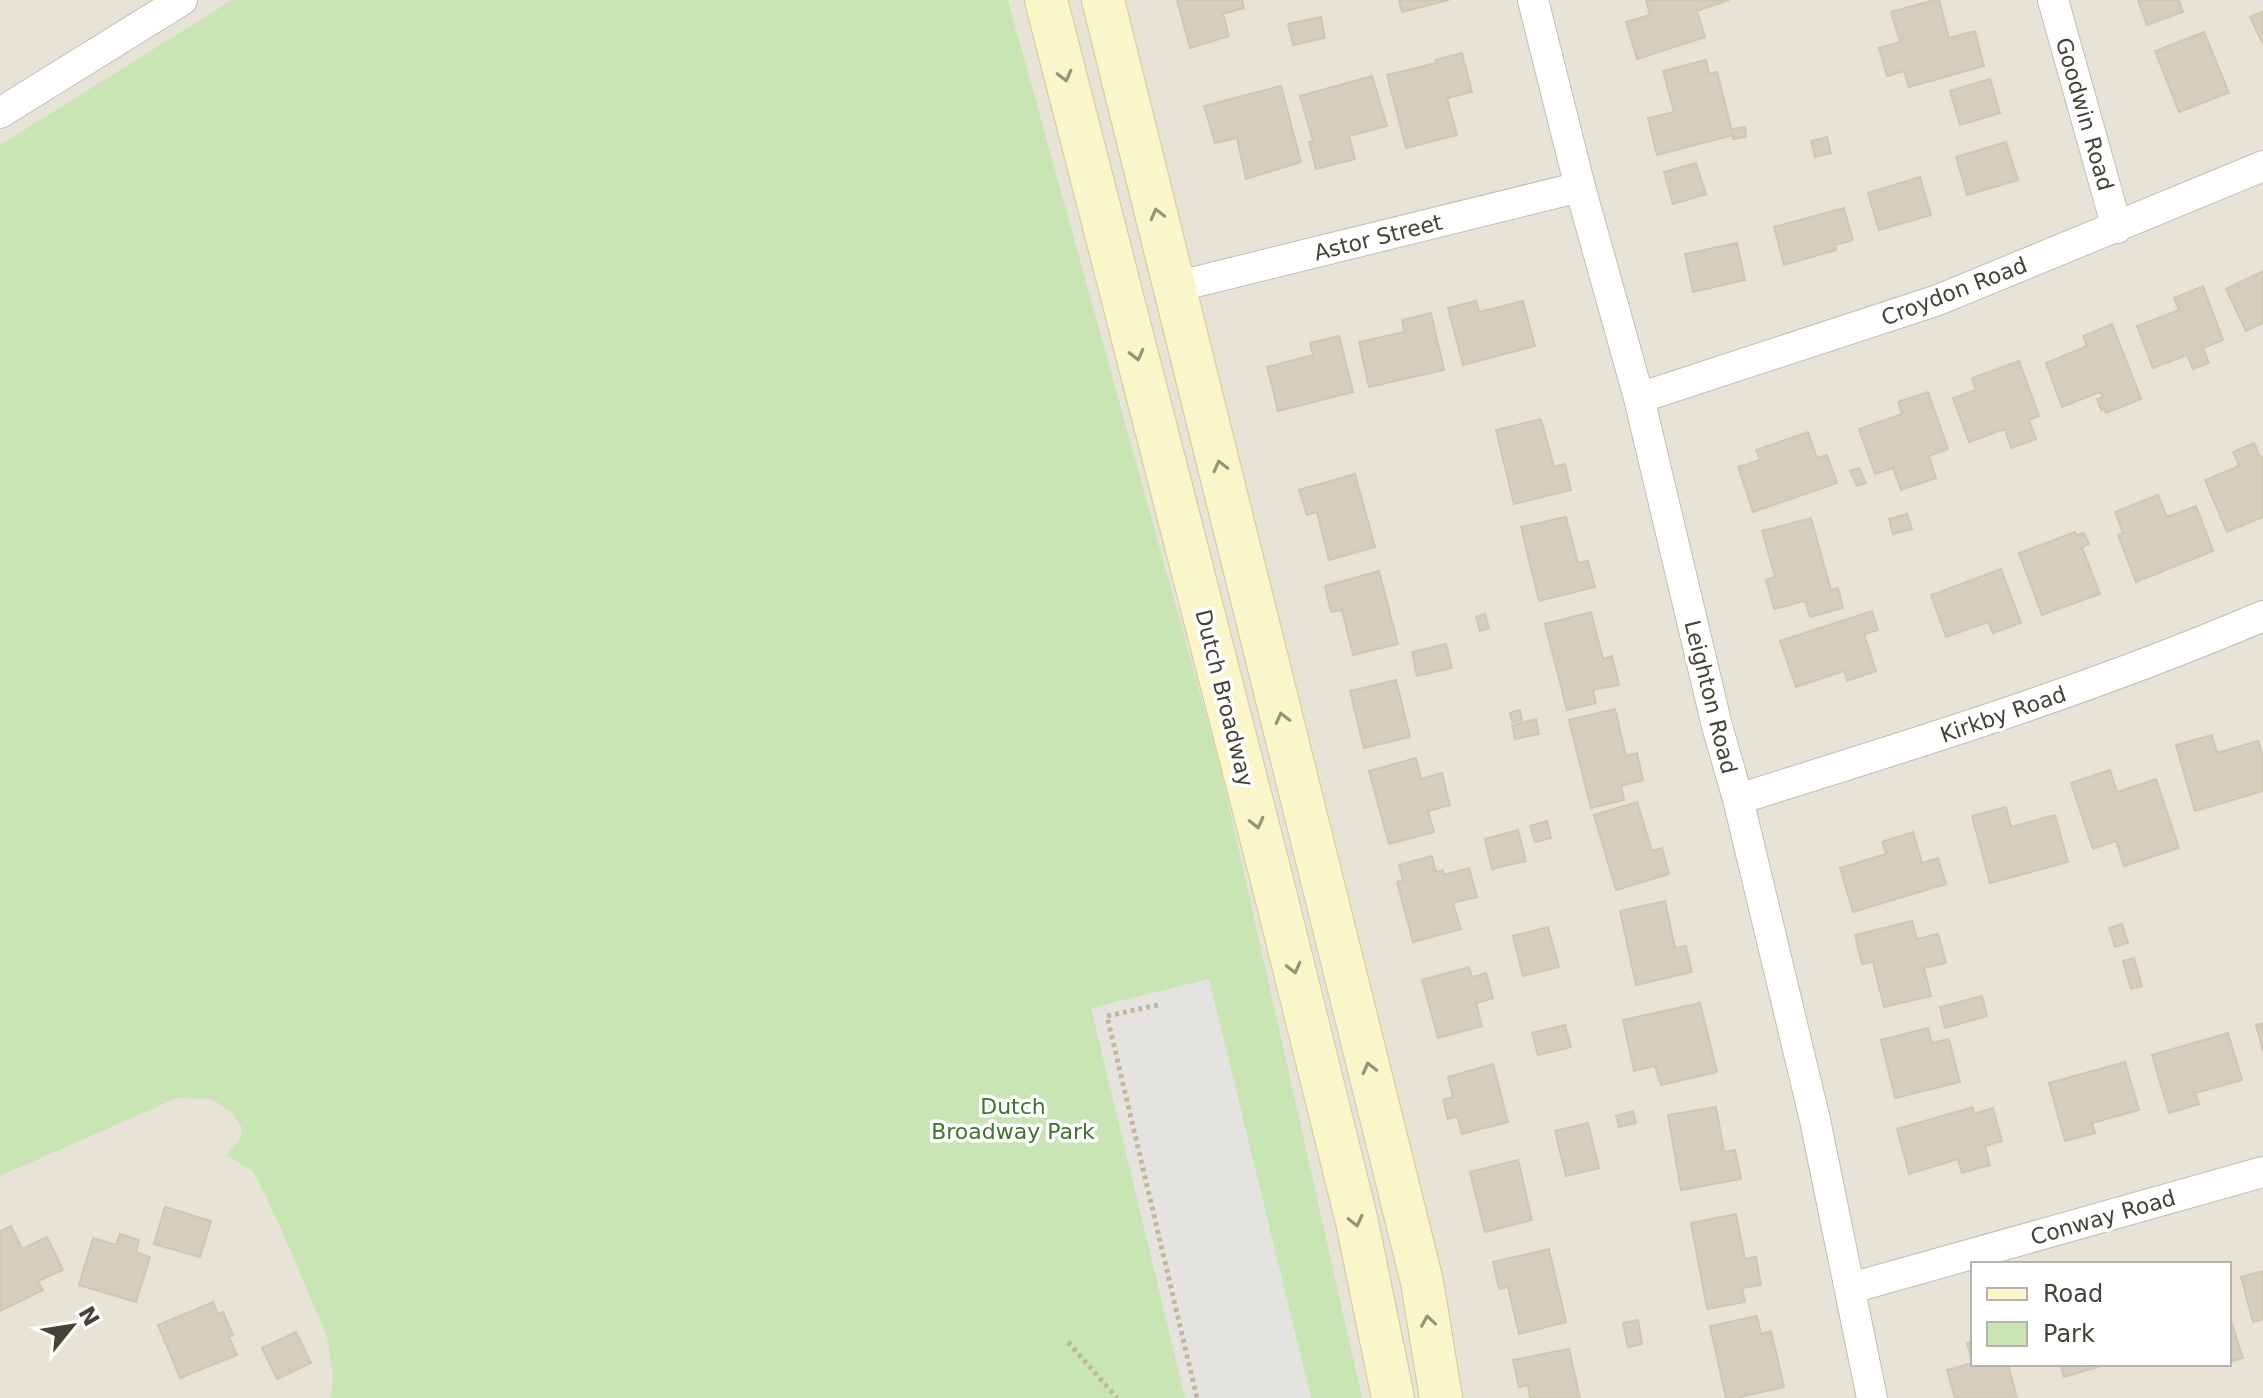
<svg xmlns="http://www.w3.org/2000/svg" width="2263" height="1398" font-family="'DejaVu Sans',sans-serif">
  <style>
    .residential { fill: #e7e4d7; fill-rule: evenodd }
    .green { fill: #c8e5b3 }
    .parking { fill: #e5e3e0 }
    .building { fill: #d4cebe; stroke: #cec7b2; stroke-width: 2 }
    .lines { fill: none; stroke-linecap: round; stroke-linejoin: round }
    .street-casing { stroke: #c1bdae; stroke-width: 32 }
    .secondary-casing { stroke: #d0c99a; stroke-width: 44 }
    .path { stroke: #bfb89d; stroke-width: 5; stroke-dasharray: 4 4; stroke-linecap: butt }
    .street { stroke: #fff; stroke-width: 30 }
    .secondary { stroke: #fbf6ca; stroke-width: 42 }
    .oneway { stroke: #979379 }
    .labels { text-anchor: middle; stroke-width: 7; stroke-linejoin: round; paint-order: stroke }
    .street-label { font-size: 22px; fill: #464237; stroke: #fff }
    .park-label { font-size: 22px; fill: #3f752e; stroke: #fff }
  </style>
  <rect width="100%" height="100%" fill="#f3f1e8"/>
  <path class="residential" d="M0 0H2263V1398H0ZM1973 1264H2229V1364H1973Z"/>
  <path class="green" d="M232 0H1008L1219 762 1362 1398H331L333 1374 327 1337 280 1226 253 1171 226 1155 240 1140 242 1128 232 1112 211 1099 177 1098 0 1176V145Z"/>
  <path class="parking" d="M1209 979 1311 1398H1185L1091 1008Z"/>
  <path class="building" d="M1177 0H1242L1244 8 1223 14 1229 36 1190 48Z
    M1399 0H1449L1402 12Z
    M1646 0H1729L1697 11 1705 37 1637 59 1626 22 1650 15Z
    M1934 0H1939L1949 38 1975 31 1984 66 1909 87 1904 71 1887 76 1879 48 1900 42 1891 12Z
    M2138 0H2179L2183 12 2147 25Z
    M2263 11V44L2250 17Z
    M1321 17 1325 38 1293 45 1288 24Z
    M2204 32 2229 93 2179 112 2155 51Z
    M1462 53 1472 92 1447 98 1457 135 1406 148 1387 75 1436 63 1435 60Z
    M1706 60 1709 74 1717 72 1733 135 1657 155 1648 118 1674 112 1663 71Z
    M1372 76 1387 126 1349 136 1355 159 1316 169 1309 142 1313 141 1300 96Z
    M1990 79 2000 113 1960 125 1950 91Z
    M1281 86 1301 162 1246 179 1237 138 1215 143 1204 106Z
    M1745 127 1746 137 1733 139 1732 129Z
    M1827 137 1831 153 1815 157 1811 141Z
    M2006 142 2018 180 1967 195 1956 157Z
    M1696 163 1706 194 1673 204 1664 172Z
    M1920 177 1931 215 1879 230 1868 193Z
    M1844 208 1853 240 1835 245 1836 250 1784 265 1774 227Z
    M1737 243 1745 280 1693 292 1685 254Z
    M2263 271V323L2246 331 2226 289Z
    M2203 286 2223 340 2203 348 2209 363 2193 369 2187 355 2153 368 2137 326 2179 310 2174 298Z
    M1476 301 1479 312 1523 301 1535 346 1463 365 1448 308Z
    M1431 313 1444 370 1369 387 1359 342 1404 332 1402 320Z
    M2112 324 2141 399 2106 413 2104 409 2101 410 2097 399 2103 397 2100 392 2062 407 2046 363 2087 346 2083 336Z
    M1339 336 1353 392 1278 411 1267 367 1313 355 1310 343Z
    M2019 361 2039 416 2029 420 2036 439 2011 448 2005 429 1969 442 1953 398 1976 390 1972 378Z
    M1928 392 1948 449 1929 456 1936 478 1901 490 1893 468 1875 474 1859 429 1902 414 1898 402Z
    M1541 419 1554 467 1565 464 1571 490 1514 504 1496 430Z
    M1808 432 1817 458 1827 455 1837 483 1753 512 1738 467 1760 460 1756 450Z
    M2254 443 2260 457 2263 456V517L2227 532 2205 480 2239 466 2233 452Z
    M1859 468 1866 483 1857 486 1850 471Z
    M1355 474 1375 547 1329 560 1317 512 1307 515 1299 490Z
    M2158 495 2167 517 2196 506 2213 551 2136 582 2118 535 2123 533 2115 512Z
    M1907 514 1912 529 1893 534 1889 519Z
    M1566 517 1578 563 1588 561 1595 587 1539 601 1521 527Z
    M1811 518 1831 590 1838 588 1843 608 1810 617 1805 601 1774 609 1766 580 1775 577 1762 531Z
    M2075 532 2077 535 2084 533 2089 544 2082 547 2100 594 2042 615 2019 553Z
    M2001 569 2021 623 1993 633 1988 622 1946 637 1931 595Z
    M1379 571 1398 644 1353 655 1342 610 1331 612 1325 586Z
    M1872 611 1878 630 1864 634 1876 671 1847 681 1844 671 1796 687 1780 641Z
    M1591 612 1603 659 1612 656 1619 685 1593 690 1596 703 1567 710 1545 624Z
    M1485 614 1489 628 1480 631 1476 617Z
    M1446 644 1452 668 1417 676 1412 652Z
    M1396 680 1410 737 1364 748 1350 691Z
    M1615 709 1626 756 1637 753 1643 780 1621 786 1624 800 1591 808 1569 720Z
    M1520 710 1522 720 1512 722 1510 713Z
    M1536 719 1539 734 1515 739 1512 725Z
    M2212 735 2217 753 2258 741 2263 757V791L2195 811 2176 745Z
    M1416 758 1421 779 1442 773 1450 805 1428 811 1434 832 1389 844 1369 771Z
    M2110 770 2117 792 2156 779 2179 848 2124 866 2116 841 2093 849 2071 783Z
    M1637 802 1652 851 1662 848 1669 874 1616 890 1594 815Z
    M2006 807 2011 827 2055 815 2068 862 1990 883 1972 816Z
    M1547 821 1551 838 1535 842 1530 826Z
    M1518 830 1526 861 1492 869 1485 839Z
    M1913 832 1922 863 1938 858 1946 884 1853 912 1840 868 1886 854 1882 842Z
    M1432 856 1436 872 1443 870 1444 875 1469 868 1477 897 1453 903 1461 929 1413 942 1397 882 1403 880 1399 865Z
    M1665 901 1675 948 1686 946 1692 972 1636 985 1620 911Z
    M1912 921 1917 939 1938 934 1946 963 1924 968 1931 996 1884 1007 1873 962 1862 964 1855 935Z
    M2122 924 2128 943 2115 947 2109 928Z
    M1548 927 1559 967 1523 976 1513 936Z
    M2134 958 2142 986 2131 989 2123 961Z
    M1469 967 1472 977 1486 973 1493 998 1476 1003 1482 1026 1438 1038 1422 980Z
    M1982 996 1987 1016 1945 1028 1940 1007Z
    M1700 1003 1717 1072 1661 1085 1655 1066 1634 1071 1623 1020Z
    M2263 1023V1051L2256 1025Z
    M1565 1025 1571 1047 1538 1055 1532 1033Z
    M1928 1028 1932 1043 1949 1039 1960 1082 1895 1098 1881 1040Z
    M2228 1033 2242 1080 2195 1093 2199 1104 2169 1113 2152 1055Z
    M2125 1062 2139 1110 2092 1123 2095 1133 2065 1141 2049 1083Z
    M1493 1064 1508 1122 1462 1134 1457 1116 1448 1119 1443 1100 1453 1097 1448 1077Z
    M1716 1107 1724 1152 1735 1150 1741 1179 1681 1190 1668 1115Z
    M1973 1107 1974 1114 1993 1108 2002 1141 1985 1146 1990 1165 1962 1173 1958 1159 1909 1174 1897 1129Z
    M1633 1111 1636 1123 1619 1127 1616 1116Z
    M1588 1123 1599 1168 1566 1176 1555 1131Z
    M1518 1160 1532 1220 1485 1232 1470 1172Z
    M165 1207 211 1221 200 1257 154 1244Z
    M1736 1214 1745 1259 1756 1257 1761 1285 1742 1288 1745 1302 1707 1309 1691 1223Z
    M11 1226 22 1249 47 1237 63 1270 38 1281 43 1290 0 1311V1231Z
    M120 1234 139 1240 136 1252 150 1257 136 1302 79 1285 93 1238 116 1245Z
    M1549 1249 1566 1322 1519 1334 1508 1287 1499 1289 1493 1262Z
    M2263 1271V1319L2253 1322 2241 1277Z
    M213 1302 218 1314 223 1312 233 1335 229 1337 237 1355 180 1378 158 1325Z
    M2229 1315 2243 1358 2229 1362Z
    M1757 1316 1761 1334 1771 1331 1784 1387 1736 1398H1726L1710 1326Z
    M1638 1320 1642 1344 1628 1347 1623 1323Z
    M296 1332 311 1363 277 1379 262 1348Z
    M1973 1341V1364H2008L2017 1398H1955L1947 1370 1973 1363 1967 1343Z
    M1569 1349 1580 1398H1530L1528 1385 1519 1387 1513 1360Z
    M2060 1364H2107L2064 1377Z"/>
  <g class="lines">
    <defs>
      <path id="street" d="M1533 0 1580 187 1639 398 1717 726 1738 799 1815 1120 1872 1398
        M2053 0 2117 228
        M0 113 182 0
        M1175 287 1580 187
        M1639 398 1938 300 2263 166
        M1738 799C1915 744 2092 689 2263 616
        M1851 1288 2263 1172"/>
      <path id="secondary" d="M1046 0 1275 892 1357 1222 1393 1398
        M1103 0 1422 1282 1441 1398"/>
    </defs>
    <use href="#street" class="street-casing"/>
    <use href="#secondary" class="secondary-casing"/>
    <path class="path" d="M1158 1005 1107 1016 1197 1398
      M1068 1342 1117 1398"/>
    <use href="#street" class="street"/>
    <use href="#secondary" class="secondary"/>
  </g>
  <defs><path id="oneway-chevron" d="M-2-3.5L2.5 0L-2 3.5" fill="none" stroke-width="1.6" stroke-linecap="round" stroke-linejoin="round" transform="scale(2)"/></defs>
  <g class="oneway">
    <use href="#oneway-chevron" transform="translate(1065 76) rotate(76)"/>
    <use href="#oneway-chevron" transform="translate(1157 214) rotate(-104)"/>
    <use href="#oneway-chevron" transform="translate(1137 355) rotate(76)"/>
    <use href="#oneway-chevron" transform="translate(1220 466) rotate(-104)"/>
    <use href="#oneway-chevron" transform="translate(1282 718) rotate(-104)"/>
    <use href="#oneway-chevron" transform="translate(1257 823) rotate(76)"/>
    <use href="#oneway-chevron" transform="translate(1294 968) rotate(76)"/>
    <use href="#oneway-chevron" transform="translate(1369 1068) rotate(-104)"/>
    <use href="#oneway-chevron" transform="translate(1356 1221) rotate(77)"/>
    <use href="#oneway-chevron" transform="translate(1428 1321) rotate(-99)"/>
  </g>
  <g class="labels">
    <g class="street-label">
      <text transform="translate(2085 114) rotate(74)" y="8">Goodwin Road</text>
      <text transform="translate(1378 237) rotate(-14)" y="8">Astor Street</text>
      <text transform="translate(1954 291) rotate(-21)" y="8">Croydon Road</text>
      <text transform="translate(1711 697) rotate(76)" y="8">Leighton Road</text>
      <text transform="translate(1225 698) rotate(76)" y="8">Dutch Broadway</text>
      <text transform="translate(2003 714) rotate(-19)" y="8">Kirkby Road</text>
      <text transform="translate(2103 1217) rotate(-16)" y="8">Conway Road</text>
    </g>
    <g class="park-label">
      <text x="1013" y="1114">Dutch<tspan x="1013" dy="25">Broadway Park</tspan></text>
    </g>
  </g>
  <rect x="1971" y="1262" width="260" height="104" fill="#ffffff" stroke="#b5b3af" stroke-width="2"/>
  <rect x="1987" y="1288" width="40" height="12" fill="#fbf6ca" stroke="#b5b3af" stroke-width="2"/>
  <text x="2043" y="1302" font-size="24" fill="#464237">Road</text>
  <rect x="1987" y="1322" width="40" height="24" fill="#c8e5b3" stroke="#b5b3af" stroke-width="2"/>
  <text x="2043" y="1342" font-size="24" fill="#464237">Park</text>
  <g transform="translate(72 1326) rotate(60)" stroke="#ffffff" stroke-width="6" paint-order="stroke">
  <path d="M0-6L14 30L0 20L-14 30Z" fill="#464237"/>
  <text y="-12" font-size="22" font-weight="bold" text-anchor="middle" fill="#464237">N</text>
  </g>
</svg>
